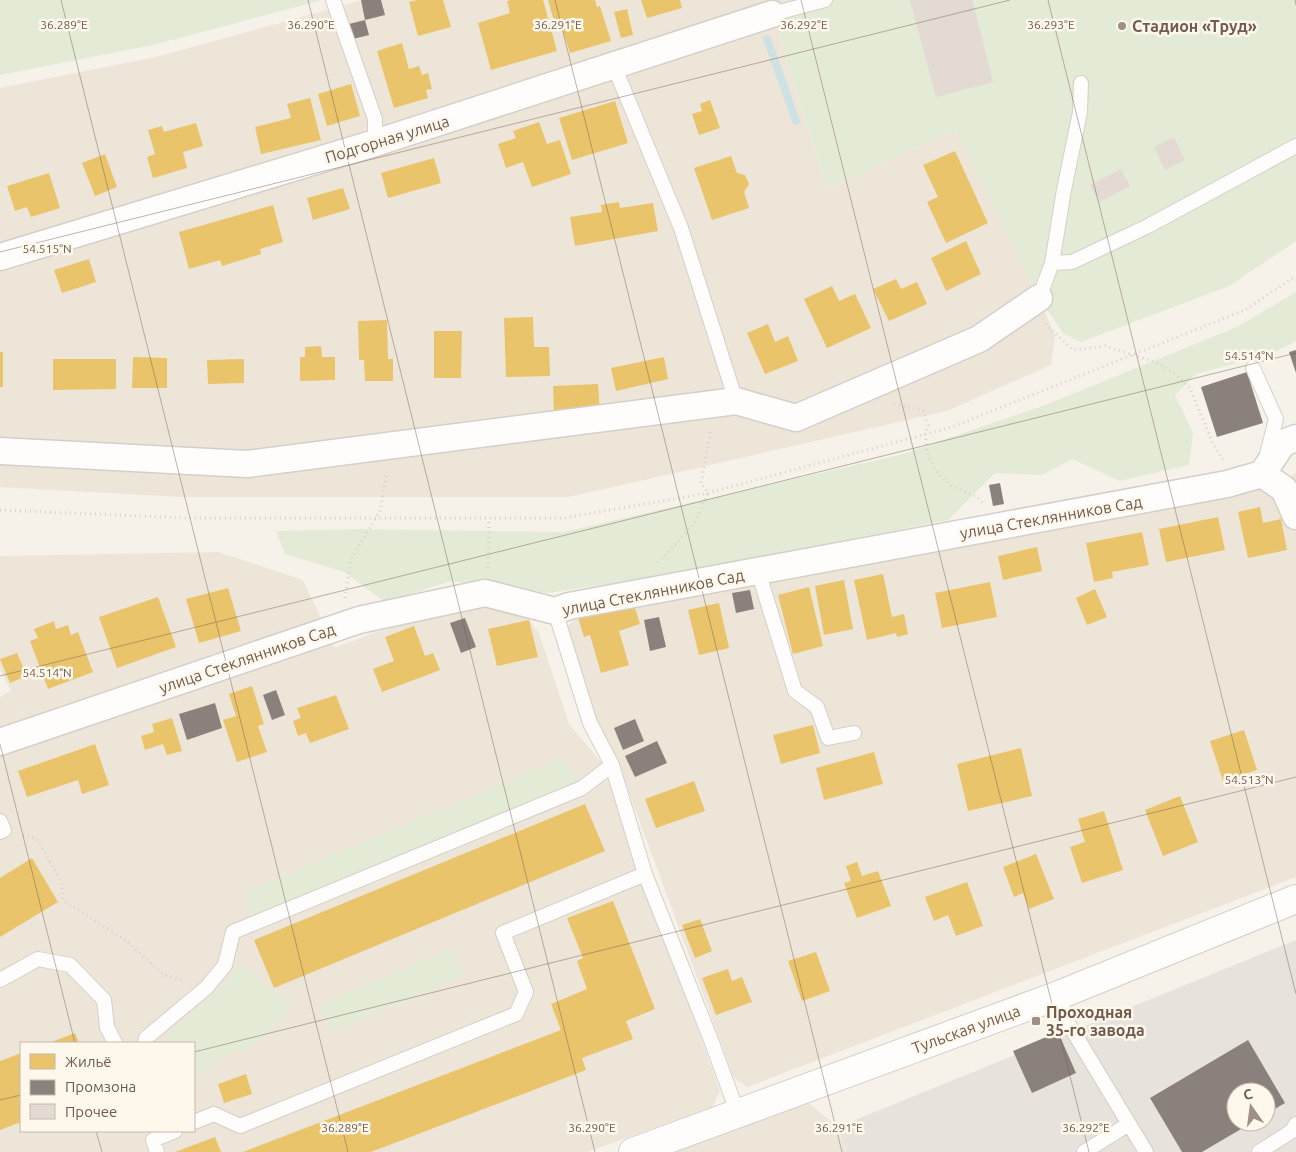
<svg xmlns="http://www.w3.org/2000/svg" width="1296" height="1152" font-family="Ubuntu,sans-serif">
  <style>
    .residential { fill: #eee5d9; fill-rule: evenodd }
    .industrial { fill: #e7e2db; fill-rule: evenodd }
    .green { fill: #e3ebd6 }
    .homes { fill: #e9c46a }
    .industry { fill: #8a817c }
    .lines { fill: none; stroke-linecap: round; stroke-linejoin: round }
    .stream { stroke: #cee2e4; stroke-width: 8 }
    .building { fill: #e2dad3 }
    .lane-casing { stroke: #d5cfc9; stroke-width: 16 }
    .street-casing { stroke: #d5cfc9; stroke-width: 29 }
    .secondary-casing { stroke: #d4cec7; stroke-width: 30 }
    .path { stroke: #d7d0cb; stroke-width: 3; stroke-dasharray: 1 4; stroke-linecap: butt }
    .lane { stroke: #fefdfc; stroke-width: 14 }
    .street { stroke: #fefdfc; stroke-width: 26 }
    .secondary { stroke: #fefdfc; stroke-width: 28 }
    .ticks { fill: none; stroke: #705b4e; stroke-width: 1; stroke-opacity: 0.45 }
    .poi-dot { fill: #9f9085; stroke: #fdf7ec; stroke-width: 2 }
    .labels { text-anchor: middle; stroke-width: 5; stroke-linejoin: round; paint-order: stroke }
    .poi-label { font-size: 16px; font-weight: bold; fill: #705b4e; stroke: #fdf7ec; text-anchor: start }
    .street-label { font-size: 16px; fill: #705b4e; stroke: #fdf7ec }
    .ticks-label { font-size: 12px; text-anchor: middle; fill: #705b4e; stroke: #fdf7ec; stroke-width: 5; stroke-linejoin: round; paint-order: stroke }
  </style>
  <rect width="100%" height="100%" fill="#f6f2ea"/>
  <path class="residential" d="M363 0H768L827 189 955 130 1039 298 1055 336 1051 365 947 411 569 497H181L0 487V88L156 57Z
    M1296 472V877L747 1087 734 1078 617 760 583 717 555 638 576 618 1284 483Z
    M218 552 303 580 335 648 379 631 487 602 519 607 539 633 569 724 602 763 720 1091 712 1107 587 1152H0V697L11 691 0 669V556ZM21 1043H194V1131H21Z
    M806 1101 838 1127 847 1152H666Z"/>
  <path class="industrial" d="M1296 940V1152H847L838 1127 1015 1055 1014 1051 1058 1032 1060 1036ZM1236 1092H1266V1122H1236Z"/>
  <path class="green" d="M0 0H319V1L153 45 0 75Z
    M768 0H1296V241L1229 286 1081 342 1063 333 1039 298 955 130 827 189Z
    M1296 292V341L1273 353 1196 374 1175 395 1193 433 1189 465 1120 481 1072 459 1042 475 995 473 948 520 657 577 547 593 451 581 385 602 344 572 285 554 276 531 356 529 564 532 903 454 1045 405 1237 327Z
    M563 758 580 782 253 919 245 892Z
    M452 948 464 976 330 1032 319 1005Z
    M238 967 250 970 277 996 294 1002 276 1026 255 1044 219 1059 198 1075 194 1076V1043H161C184 1015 218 997 238 967Z"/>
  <path class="homes" d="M417 0H443L451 27 418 36 409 2Z
    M511 0H543L557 51 491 70 478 23 510 13 507 1Z
    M548 0H595L597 7 600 6 611 41 570 53 559 19 554 21Z
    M641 0H680L682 8 647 18Z
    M627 9 633 35 621 38 614 12Z
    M402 43 409 69 419 66 422 75 428 73 432 89 426 90 428 98 394 108 377 51Z
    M351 84 360 116 327 126 318 94Z
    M310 98 321 140 261 154 255 127 291 118 287 104Z
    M710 100 720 128 699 135 692 114 702 111 700 104Z
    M615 101 628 143 572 160 559 118Z
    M539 122 547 144 560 140 571 174 532 187 523 162 506 168 498 144 516 138 513 131Z
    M196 123 203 146 183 152 187 168 153 178 147 157 155 154 148 130 162 126 164 132Z
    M955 151 988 223 946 243 927 202 938 197 923 165Z
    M105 154 117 187 95 196 82 163Z
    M731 156 737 173 745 175 749 184 744 192 749 208 712 220 694 168Z
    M434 158 441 183 388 198 381 173Z
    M49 173 60 208 31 217 27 207 15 211 7 186Z
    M343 188 350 209 313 220 307 198Z
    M619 202 620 208 653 203 658 231 575 246 570 217 602 212 601 205Z
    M273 205 283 242 260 249 261 254 222 266 220 260 189 269 179 232Z
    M966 241 981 274 946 291 931 258Z
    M89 259 96 282 62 293 54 270Z
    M896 279 901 289 917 282 927 304 889 321 873 289Z
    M832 286 839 301 855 294 871 328 827 348 804 299Z
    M533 317 534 347H549L550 376 506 377 504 318Z
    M387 320 388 359H393V381H365L364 360H359L358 321Z
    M768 324 775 342 788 336 798 361 765 374 747 333Z
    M434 331H462L461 378H434Z
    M321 346 322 357H335V380L300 381V357H305V347Z
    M0 352H3V387H0Z
    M133 357 167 358V388H132Z
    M664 357 668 379 616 391 611 368Z
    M53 359H116V389L53 390Z
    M244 359V383L208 384 207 360Z
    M598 384 600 413 554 415 553 386Z
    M1260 507 1263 523 1281 519 1287 550 1248 558 1238 512Z
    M1218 517 1225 550 1166 562 1159 529Z
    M1142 532 1149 565 1112 572 1113 578 1094 582 1086 543Z
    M1037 547 1042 571 1003 580 998 556Z
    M883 574 892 617 904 614 908 634 897 637 896 633 867 640 854 580Z
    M844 580 853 629 824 635 815 586Z
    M990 582 997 617 942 628 935 593Z
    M809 587 823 646 793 654 778 595Z
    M228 588 241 631 199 643 186 599Z
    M1095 589 1107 617 1087 625 1076 598Z
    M158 597 176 647 117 668 99 617Z
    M633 602 640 624 619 631 629 665 601 673 590 635 584 637 578 618Z
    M719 603 729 648 699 655 688 610Z
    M529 620 538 657 497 666 488 629Z
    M54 621 56 629 68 625 71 635 78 632 93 672 48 689 30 641 38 638 34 629Z
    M414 626 425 656 433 653 440 670 382 692 373 669 394 661 385 637Z
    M17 653 27 676 10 683 0 659Z
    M252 686 264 724 258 726 267 752 237 762 223 720 236 716 229 694Z
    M336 695 349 729 310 743 306 733 298 736 293 721 301 718 297 708Z
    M172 718 182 751 167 755 163 744 145 750 141 736 154 732 152 724Z
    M813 725 820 753 781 764 773 735Z
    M1244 730 1257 770 1223 781 1210 741Z
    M95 744 109 785 82 794 78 780 27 797 18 771Z
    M1021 748 1032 796 968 811 957 764Z
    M874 752 883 784 824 800 816 768Z
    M694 781 705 811 656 828 645 799Z
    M1180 796 1198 842 1163 856 1145 810Z
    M585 804 605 851 274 988 254 940Z
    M1104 811 1123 870 1082 883 1070 847 1085 842 1078 819Z
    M1036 854 1054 899 1029 909 1023 893 1014 897 1003 867Z
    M32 858 58 902 0 937V878Z
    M857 862 862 876 878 871 891 906 857 918 844 883 851 881 846 866Z
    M967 882 983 926 956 936 948 915 934 921 925 897Z
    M613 901 655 1009 626 1021 633 1039 582 1058 586 1070 371 1152H243L561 1030 551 1004 587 989 577 961 583 958 567 918Z
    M700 919 712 951 695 958 682 925Z
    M816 952 830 991 802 1001 788 961Z
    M728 969 732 981 742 977 752 1002 716 1015 702 978Z
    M75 1033 79 1043H49Z
    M21 1053V1122L0 1130V1061Z
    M246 1074 252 1094 224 1103 218 1084Z
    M215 1137 221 1152H175Z"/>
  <path class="industry" d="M361 0H381L385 15 365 20Z
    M365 20 369 35 353 39 349 24Z
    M1296 350V373L1289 352Z
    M1247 372 1263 423 1217 437 1201 387Z
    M1000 483 1004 504 993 506 989 485Z
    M750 590 754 609 736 613 732 593Z
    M659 617 666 647 650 651 644 620Z
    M465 618 476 647 461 653 450 623Z
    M276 690 285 715 272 720 263 695Z
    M215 703 222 728 187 740 179 714Z
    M635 719 644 741 623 750 614 728Z
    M657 741 667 763 635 777 625 756Z
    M1058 1032 1076 1073 1032 1093 1013 1051Z
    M1248 1040 1285 1103 1266 1114V1092H1236V1122H1253L1202 1152H1182L1150 1098Z"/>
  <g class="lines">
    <path class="stream" d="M767 39 796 121"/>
  </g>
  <path class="building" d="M910 0H972L993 82 936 97Z
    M1174 137 1185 160 1165 170 1154 147Z
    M1121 169 1130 186 1099 202 1090 185Z"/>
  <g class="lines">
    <defs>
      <path id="lane" d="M333 0 375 119V143
        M772 14 825 0
        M614 66 681 228 736 401
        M1052 263 1072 262 1148 226 1296 146
        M1039 298 1052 263 1064 190 1080 112 1081 83
        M1253 368 1276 419 1267 454
        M758 571 795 691 817 707 828 738 854 733
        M555 611 590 723 612 765 645 874 711 1040 738 1114
        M0 821 4 830 0 832
        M0 980 38 959 70 965 104 1000 107 1027 115 1043
        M1059 995 1065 1018 1146 1152
        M145 1043 146 1038 206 988 225 965 233 932 582 788 612 765
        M194 1122 214 1114 240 1126 516 1014 526 992 503 933 645 874
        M157 1152 153 1140 175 1131
        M1084 1152 1129 1124
        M1259 1152 1292 1131 1296 1124"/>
      <path id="street" d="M0 257 375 143 772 14
        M0 451 247 464 736 401 796 418 979 339 1039 298
        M1262 474 1284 489 1296 516
        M1262 474 1283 443 1296 438
        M0 742 359 620 485 593 555 611 569 606 1227 484 1262 474"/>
      <path id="secondary" d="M633 1152 1059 995 1296 899"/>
    </defs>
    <use href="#lane" class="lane-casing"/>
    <use href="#street" class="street-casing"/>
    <use href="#secondary" class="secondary-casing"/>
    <path class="path" d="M1045 324 1073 350 1105 346 1155 362 1174 373 1190 388 1213 444 1223 460
      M894 404 923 410 928 425 925 434 928 455 938 474 952 486 977 497 983 503
      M0 510 187 518H564L708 493 952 427 1245 310 1296 276
      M658 563 695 523 708 493 701 483 711 429
      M488 568 489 518
      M345 598 351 559 380 511 387 472
      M23 835 37 839 61 881 63 900 128 942 163 974 184 981"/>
    <use href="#lane" class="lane"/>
    <use href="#street" class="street"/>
    <use href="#secondary" class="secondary"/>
  </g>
  <path class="ticks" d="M61 0 348 1152M308 0 595 1152M555 0 842 1152M801 0 1089 1152M1048 0 1296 994M1295 0 1296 5M0 252 1010 0M0 676 1296 353M0 744 75 1043M194 1052 1296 777M0 1100 21 1095M96 1131 102 1152"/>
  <g class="poi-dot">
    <circle cx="1122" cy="26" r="5"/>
    <rect x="1031" y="1016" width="10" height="10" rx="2.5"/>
  </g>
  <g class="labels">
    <g class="poi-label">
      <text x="1132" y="32">Стадион «Труд»</text>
      <text x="1046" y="1018">Проходная<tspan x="1046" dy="18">35-го завода</tspan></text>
    </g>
    <g class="street-label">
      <text transform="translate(387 139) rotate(-17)" y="6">Подгорная улица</text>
      <text transform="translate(1051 517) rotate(-10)" y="6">улица Стеклянников Сад</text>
      <text transform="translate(653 592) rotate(-11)" y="6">улица Стеклянников Сад</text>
      <text transform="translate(247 658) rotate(-19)" y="6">улица Стеклянников Сад</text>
      <text transform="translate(966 1029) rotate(-20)" y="6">Тульская улица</text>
    </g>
  </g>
  <g class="ticks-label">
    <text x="64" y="29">36.289°E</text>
    <text x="311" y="29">36.290°E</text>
    <text x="558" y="29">36.291°E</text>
    <text x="804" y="29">36.292°E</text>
    <text x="1051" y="29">36.293°E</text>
    <text x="47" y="253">54.515°N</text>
    <text x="1249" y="360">54.514°N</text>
    <text x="47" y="677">54.514°N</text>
    <text x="1249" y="784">54.513°N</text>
    <text x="345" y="1132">36.289°E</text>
    <text x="592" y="1132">36.290°E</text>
    <text x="839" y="1132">36.291°E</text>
    <text x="1086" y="1132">36.292°E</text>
  </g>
  <rect x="20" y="1042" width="175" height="90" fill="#fdf7ec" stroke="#c5b9ad"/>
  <rect x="30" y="1054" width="25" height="15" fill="#e9c46a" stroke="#c5b9ad"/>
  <text x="65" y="1067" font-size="15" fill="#705b4e">Жильё</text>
  <rect x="30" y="1080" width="25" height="15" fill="#8a817c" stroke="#c5b9ad"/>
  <text x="65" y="1092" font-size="15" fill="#705b4e">Промзона</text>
  <rect x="30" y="1104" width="25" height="15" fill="#e2dad3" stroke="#c5b9ad"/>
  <text x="65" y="1117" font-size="15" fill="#705b4e">Прочее</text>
  <g transform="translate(1251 1107) rotate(346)"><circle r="24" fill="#fdf7ec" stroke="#c5b9ad"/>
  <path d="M0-4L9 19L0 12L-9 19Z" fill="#9f9085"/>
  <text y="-8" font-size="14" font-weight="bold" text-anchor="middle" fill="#705b4e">С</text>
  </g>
</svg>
